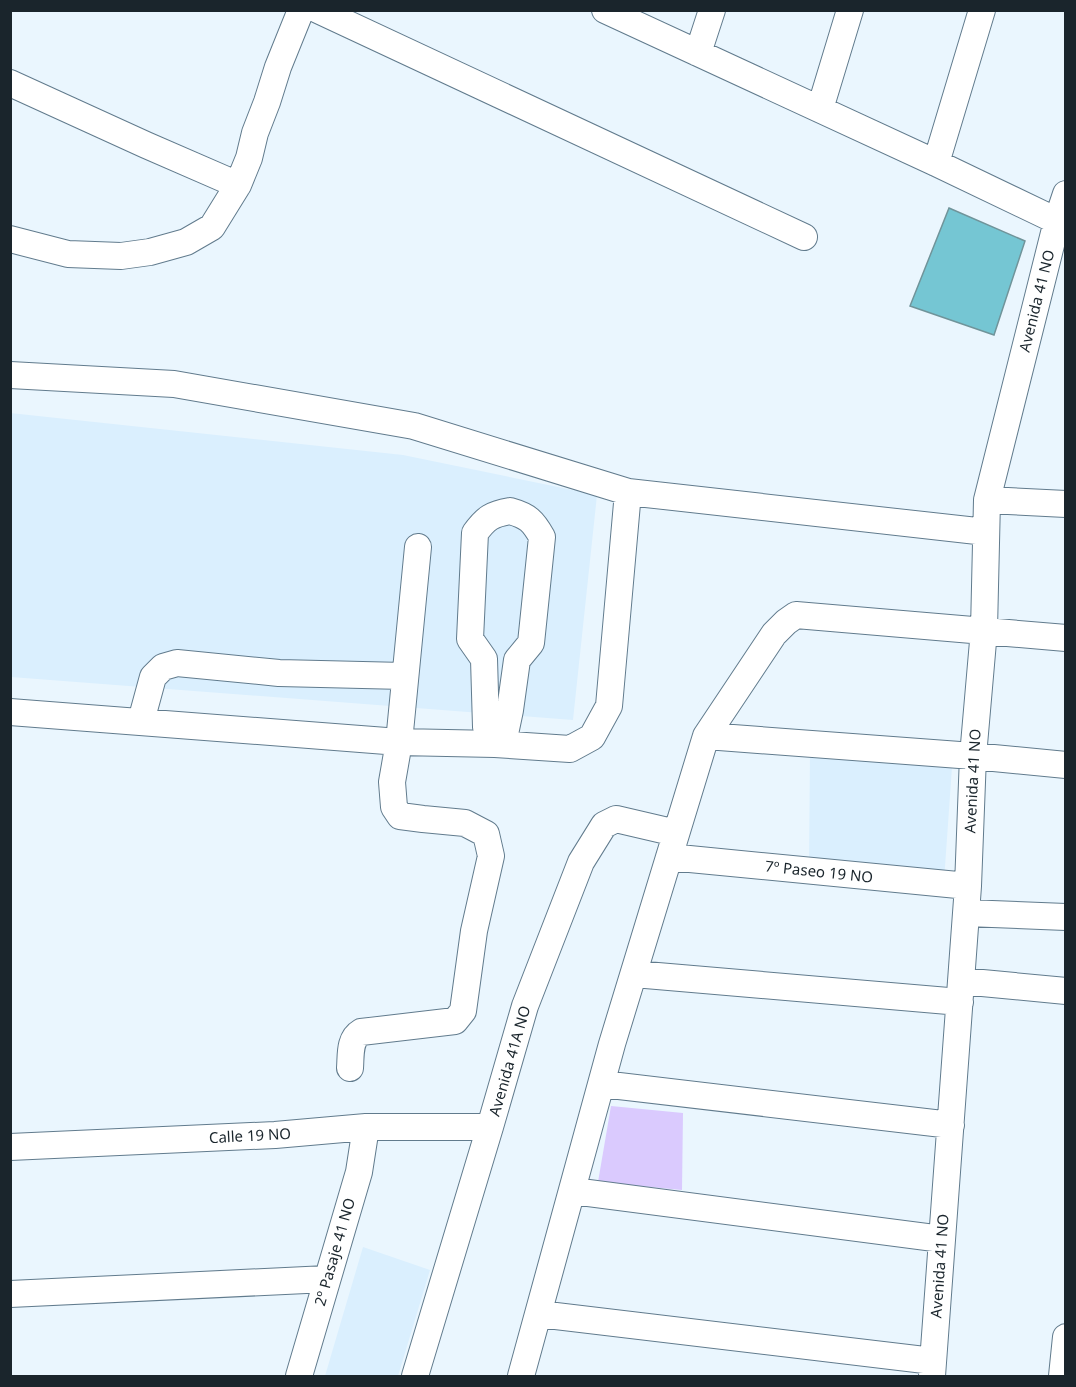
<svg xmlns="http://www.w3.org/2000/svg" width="1076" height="1387" font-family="'Noto Sans',sans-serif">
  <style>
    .built { fill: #daeffe }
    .green { fill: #dacafe }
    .building { fill: #75c6d3; stroke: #70949a; stroke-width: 1.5 }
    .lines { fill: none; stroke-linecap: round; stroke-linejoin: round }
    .minor-casing { stroke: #617b8d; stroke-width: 28 }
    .minor { stroke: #fff; stroke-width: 26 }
    .labels { text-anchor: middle; stroke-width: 6; stroke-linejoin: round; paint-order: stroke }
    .street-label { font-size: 15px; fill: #1a252c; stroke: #fff }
  </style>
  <rect width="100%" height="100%" fill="#eaf6fe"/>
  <path class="built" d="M10 413 403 455 597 495 573 720 11 677Z
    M810 754 952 767 944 881 809 867Z
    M363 1247 430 1270 398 1376H325Z"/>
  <path class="green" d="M611 1106 683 1113 682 1190 598 1182Z"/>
  <path class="building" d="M949 208 1025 241 994 335 910 306Z"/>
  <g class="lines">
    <defs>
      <path id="minor" d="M318 10 804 237
        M605 10 936 163 1057 221
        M698 53 712 10
        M10 83 146 145 238 185
        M820 109 850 10
        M936 163 982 10
        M10 239 68 254 121 256 150 252 186 242 212 227 238 185 249 158 255 133 267 102 278 67 301 10
        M10 375 174 384 414 426 628 492 986 532
        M987 500 1066 504
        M510 511C528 516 533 521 542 537L531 643 517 660 510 710 506 729 495 744 486 727 484 659 470 639 475 533C486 518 492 514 510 511Z
        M10 712 399 742 495 744 570 749 592 737 609 706 628 492
        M141 721 153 677 163 667 177 663 279 673 404 676
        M706 736 973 756 1066 765
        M669 857 968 886
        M966 913 1066 917
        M634 974 960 1002
        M961 981 1066 991
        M350 1068C351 1055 349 1039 361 1032L455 1021 463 1011 474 931 491 856 486 834 465 823 423 819 400 816 394 807 392 782 399 742 418 547
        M602 1084 951 1125
        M10 1147 275 1135 366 1127H490
        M573 1191 942 1239
        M10 1294 327 1279
        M539 1314 933 1361
        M299 1376 359 1172 366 1127
        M415 1376 490 1127 525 1006 581 862 604 825 616 819 676 833
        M521 1376 612 1044 706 736 774 634 786 622 796 615 1066 638
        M932 1376 968 886 973 756 984 630 987 500 1057 221 1066 194
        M1062 1376 1066 1337"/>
    </defs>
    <use href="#minor" class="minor-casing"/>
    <use href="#minor" class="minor"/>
  </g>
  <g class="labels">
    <g class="street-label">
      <text transform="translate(1037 301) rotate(-76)" y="5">Avenida 41 NO</text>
      <text transform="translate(973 781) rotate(-87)" y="5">Avenida 41 NO</text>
      <text transform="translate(819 872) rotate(6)" y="5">7º Paseo 19 NO</text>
      <text transform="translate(510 1061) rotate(-74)" y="5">Avenida 41A NO</text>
      <text transform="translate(250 1136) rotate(-3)" y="5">Calle 19 NO</text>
      <text transform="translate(335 1252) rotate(-74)" y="5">2º Pasaje 41 NO</text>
      <text transform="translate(940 1266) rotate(-86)" y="5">Avenida 41 NO</text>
    </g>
  </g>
  <rect width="1076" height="1387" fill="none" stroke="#1a252c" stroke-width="24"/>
</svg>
